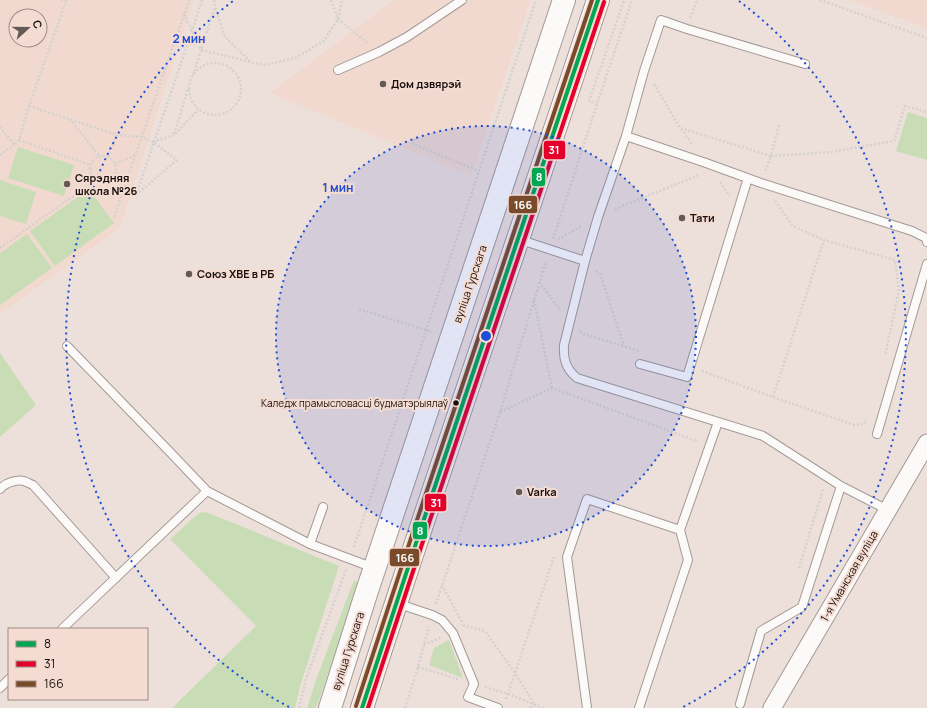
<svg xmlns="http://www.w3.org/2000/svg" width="927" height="708" font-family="Manrope,sans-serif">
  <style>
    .built { fill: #f1d9cf; fill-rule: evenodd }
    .green { fill: #c8ddb5 }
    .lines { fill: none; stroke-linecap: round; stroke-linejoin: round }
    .service-casing { stroke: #a39995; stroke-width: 10 }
    .minor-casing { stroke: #a39995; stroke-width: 19 }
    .secondary-casing { stroke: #a39995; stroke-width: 24 }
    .path { stroke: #d4d1cf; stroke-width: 2.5; stroke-dasharray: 2 2; stroke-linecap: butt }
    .service { stroke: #fcfaf9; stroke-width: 8 }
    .minor { stroke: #fcfaf9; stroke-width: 17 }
    .secondary { stroke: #fcfaf9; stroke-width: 22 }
    .bus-1-casing { stroke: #f5dcd2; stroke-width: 7 }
    .bus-2-casing { stroke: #f5dcd2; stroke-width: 7 }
    .bus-3-casing { stroke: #f5dcd2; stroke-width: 7 }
    .bus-1 { stroke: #00a651; stroke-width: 4 }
    .bus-2 { stroke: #e4002b; stroke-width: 4 }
    .bus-3 { stroke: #7a4b2a; stroke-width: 4 }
    .ring { fill: none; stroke: #1d4ed8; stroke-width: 2; stroke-dasharray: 2 4 }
    .poi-dot { fill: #635955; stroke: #f5dcd2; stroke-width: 1.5 }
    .bus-dot { fill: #19100d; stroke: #f5dcd2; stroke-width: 1.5 }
    .labels { text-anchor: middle; stroke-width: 4; stroke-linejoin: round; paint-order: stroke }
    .bus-label { font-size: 10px; fill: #19100d; stroke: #f5dcd2; text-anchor: end }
    .poi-label { font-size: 11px; font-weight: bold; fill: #19100d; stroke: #f5dcd2; text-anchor: start }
    .street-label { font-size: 11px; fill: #19100d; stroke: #f5dcd2 }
    .centre { fill: #1d4ed8; stroke: #f5dcd2; stroke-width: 2 }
    .ring-label { font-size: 12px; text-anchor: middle; font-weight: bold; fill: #1d4ed8; stroke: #f5dcd2; stroke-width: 4; stroke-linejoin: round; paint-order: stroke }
    .line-badge { stroke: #f5dcd2; stroke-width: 1.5 }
    .badge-label { font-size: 11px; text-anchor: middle; font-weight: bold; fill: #fff }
  </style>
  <rect width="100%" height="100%" fill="#ede0da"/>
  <path class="built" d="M0 0H194L120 228 0 314ZM16 16H40V40H16Z
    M394 0H531L471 176 270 93Z
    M849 0H927V28Z"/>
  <path class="green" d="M908 112 927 118V160L896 151Z
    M18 147 74 165 64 196 8 178Z
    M0 180 36 192 26 224 0 216Z
    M89 189 114 223 55 266 30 231Z
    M27 234 52 268 0 305V253Z
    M0 353 36 405 0 437Z
    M206 512 339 566 301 683 295 708H172L256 626 170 539 199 513Z
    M354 580 358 583V587L357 592 316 708H307L317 677Z
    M449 640 463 678 429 665 434 648Z"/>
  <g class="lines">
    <defs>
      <path id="service" d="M805 64 687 29 661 20 644 71 626 136 598 217 585 261 564 345C563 359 566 369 577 378L763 436 841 486 888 510
        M338 70 379 52 407 37 462 0
        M626 136 706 163 761 183 912 231 926 238 927 242
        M518 239 585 261
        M67 346 168 450 207 491
        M640 364 687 377 748 178
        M877 434 927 264
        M0 489C5 483 17 479 24 481 27 482 30 484 33 485L116 578
        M310 544 323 507
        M396 603 432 615 442 620 453 633 474 684 468 697 498 708
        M62 629 207 491 310 544 374 568
        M0 688 9 679
        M740 704 761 631 802 607 841 486
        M587 708 567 557 587 499 680 530
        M639 708 688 560 680 530 718 422"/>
      <path id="minor" d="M772 708 927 443"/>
      <path id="secondary" d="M330 708 366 594 564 0
        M362 708C438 471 520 236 598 0"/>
    </defs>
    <use href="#service" class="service-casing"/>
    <use href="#minor" class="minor-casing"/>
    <use href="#secondary" class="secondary-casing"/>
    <path class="path" d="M214 0 215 7 225 37 252 63 265 65 295 58 324 41 338 19 342 0
      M331 0 338 19 369 44
      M820 0 927 38
      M184 14 201 50 251 62
      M690 18 697 0
      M189 89a26 26 0 1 1 52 0a26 26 0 1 1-52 0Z
      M193 75 215 7
      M654 84 680 128 771 156 765 172
      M597 104 589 101 624 0
      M29 106 117 135 142 137 153 142
      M70 119 99 156
      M779 125 771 156 831 152 894 141 905 106 927 112
      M0 127 14 145 19 140 29 106 66 1 61 0
      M681 129 693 145
      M174 134 188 89
      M415 139 413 144 479 171
      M19 140 90 165
      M0 155 14 145
      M90 169a13 13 0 1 1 26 0a13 13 0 1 1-26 0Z
      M108 157 117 135
      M115 164 136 155
      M720 182 730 196
      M136 195 192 31 202 0
      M136 195 177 160 153 142 174 135 198 110
      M775 201 793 226 824 240 895 260 899 290 885 356
      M615 209 699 175
      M114 217 189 0
      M553 239 597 104 632 0
      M558 239 582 226
      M0 248 96 180
      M596 271 600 274 624 346
      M539 282 560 310
      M534 300 552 388
      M359 309 432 332
      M580 331 584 334 639 351
      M702 371 773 397 854 425 863 424 867 419
      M773 397 824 240
      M500 412 552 388 697 441V442
      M354 547 536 0
      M799 568 823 489
      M442 585 462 622
      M436 604 500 412 546 261
      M463 625 485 631 515 673 535 705 529 708
      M424 645 442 637
      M418 667 458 679
      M485 687 508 694 543 708
      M506 699 515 673 554 557
      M299 708 306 679 346 570
      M405 708 418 667 429 626"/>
    <use href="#service" class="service"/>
    <use href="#minor" class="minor"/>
    <use href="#secondary" class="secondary"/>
    <defs>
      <path id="bus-1" d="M362 708 420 531 598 0"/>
      <path id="bus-2" d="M368 708 426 532 604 2"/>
      <path id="bus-3" d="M356 706 414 529 592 0"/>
    </defs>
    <use href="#bus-1" class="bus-1-casing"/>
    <use href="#bus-2" class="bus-2-casing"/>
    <use href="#bus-3" class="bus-3-casing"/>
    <use href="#bus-1" class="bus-1"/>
    <use href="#bus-2" class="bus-2"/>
    <use href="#bus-3" class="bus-3"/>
  </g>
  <circle cx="486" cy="336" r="210" fill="#1d4ed8" fill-opacity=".12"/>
  <g class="ring">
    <circle cx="486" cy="336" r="210"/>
    <path d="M289 707A420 420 0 0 1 233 1M739 1A420 420 0 0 1 683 707"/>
  </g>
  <g class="poi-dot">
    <circle cx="383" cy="84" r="4"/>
    <circle cx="67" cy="184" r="4"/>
    <circle cx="682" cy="218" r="4"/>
    <circle cx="189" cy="274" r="4"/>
    <circle cx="519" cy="492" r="4"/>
  </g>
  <circle class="bus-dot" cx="456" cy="403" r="3.5"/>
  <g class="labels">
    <g class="bus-label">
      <text x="448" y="407">Каледж прамысловасці будматэрыялаў</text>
    </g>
    <g class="poi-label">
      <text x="391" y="88">Дом дзвярэй</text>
      <text x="75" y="182">Сярэдняя<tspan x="75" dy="13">школа №26</tspan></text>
      <text x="690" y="222">Тати</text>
      <text x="197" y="278">Союз ХВЕ в РБ</text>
      <text x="527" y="496">Varka</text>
    </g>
    <g class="street-label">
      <text transform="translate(470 284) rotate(-71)" y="4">вуліца Гурскага</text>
      <text transform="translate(849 576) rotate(-60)" y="4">1-я Уманская вуліца</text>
      <text transform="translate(348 651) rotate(-72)" y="4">вуліца Гурскага</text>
    </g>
  </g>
  <circle cx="486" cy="336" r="6" class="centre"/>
  <g class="ring-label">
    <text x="189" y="43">2 мин</text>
    <text x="338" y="192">1 мин</text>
  </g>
  <g class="line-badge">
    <rect x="543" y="140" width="23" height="20" rx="4" fill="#e4002b"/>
    <rect x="531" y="167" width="15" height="20" rx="4" fill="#00a651"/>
    <rect x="508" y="195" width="30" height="19" rx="4" fill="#7a4b2a"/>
    <rect x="424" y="493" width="23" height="19" rx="4" fill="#e4002b"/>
    <rect x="412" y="521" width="16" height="19" rx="4" fill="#00a651"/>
    <rect x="389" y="548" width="31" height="19" rx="4" fill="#7a4b2a"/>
  </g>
  <g class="badge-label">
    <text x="554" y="154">31</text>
    <text x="539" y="181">8</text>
    <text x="523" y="209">166</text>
    <text x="436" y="507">31</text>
    <text x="420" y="535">8</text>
    <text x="405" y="562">166</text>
  </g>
  <rect x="8" y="628" width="140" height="72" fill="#f5dcd2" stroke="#9d8a83"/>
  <rect x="16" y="641" width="20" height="6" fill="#00a651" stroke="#9d8a83"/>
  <text x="44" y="648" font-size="12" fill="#19100d">8</text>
  <rect x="16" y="661" width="20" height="6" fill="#e4002b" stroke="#9d8a83"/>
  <text x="44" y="668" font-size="12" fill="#19100d">31</text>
  <rect x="16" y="681" width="20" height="6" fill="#7a4b2a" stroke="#9d8a83"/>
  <text x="44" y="688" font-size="12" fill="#19100d">166</text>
  <g transform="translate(28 28) rotate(69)"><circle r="19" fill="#f5dcd2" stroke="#9d8a83"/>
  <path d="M0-3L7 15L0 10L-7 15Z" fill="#635955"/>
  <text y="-6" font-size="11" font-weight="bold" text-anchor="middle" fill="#19100d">С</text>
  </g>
</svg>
